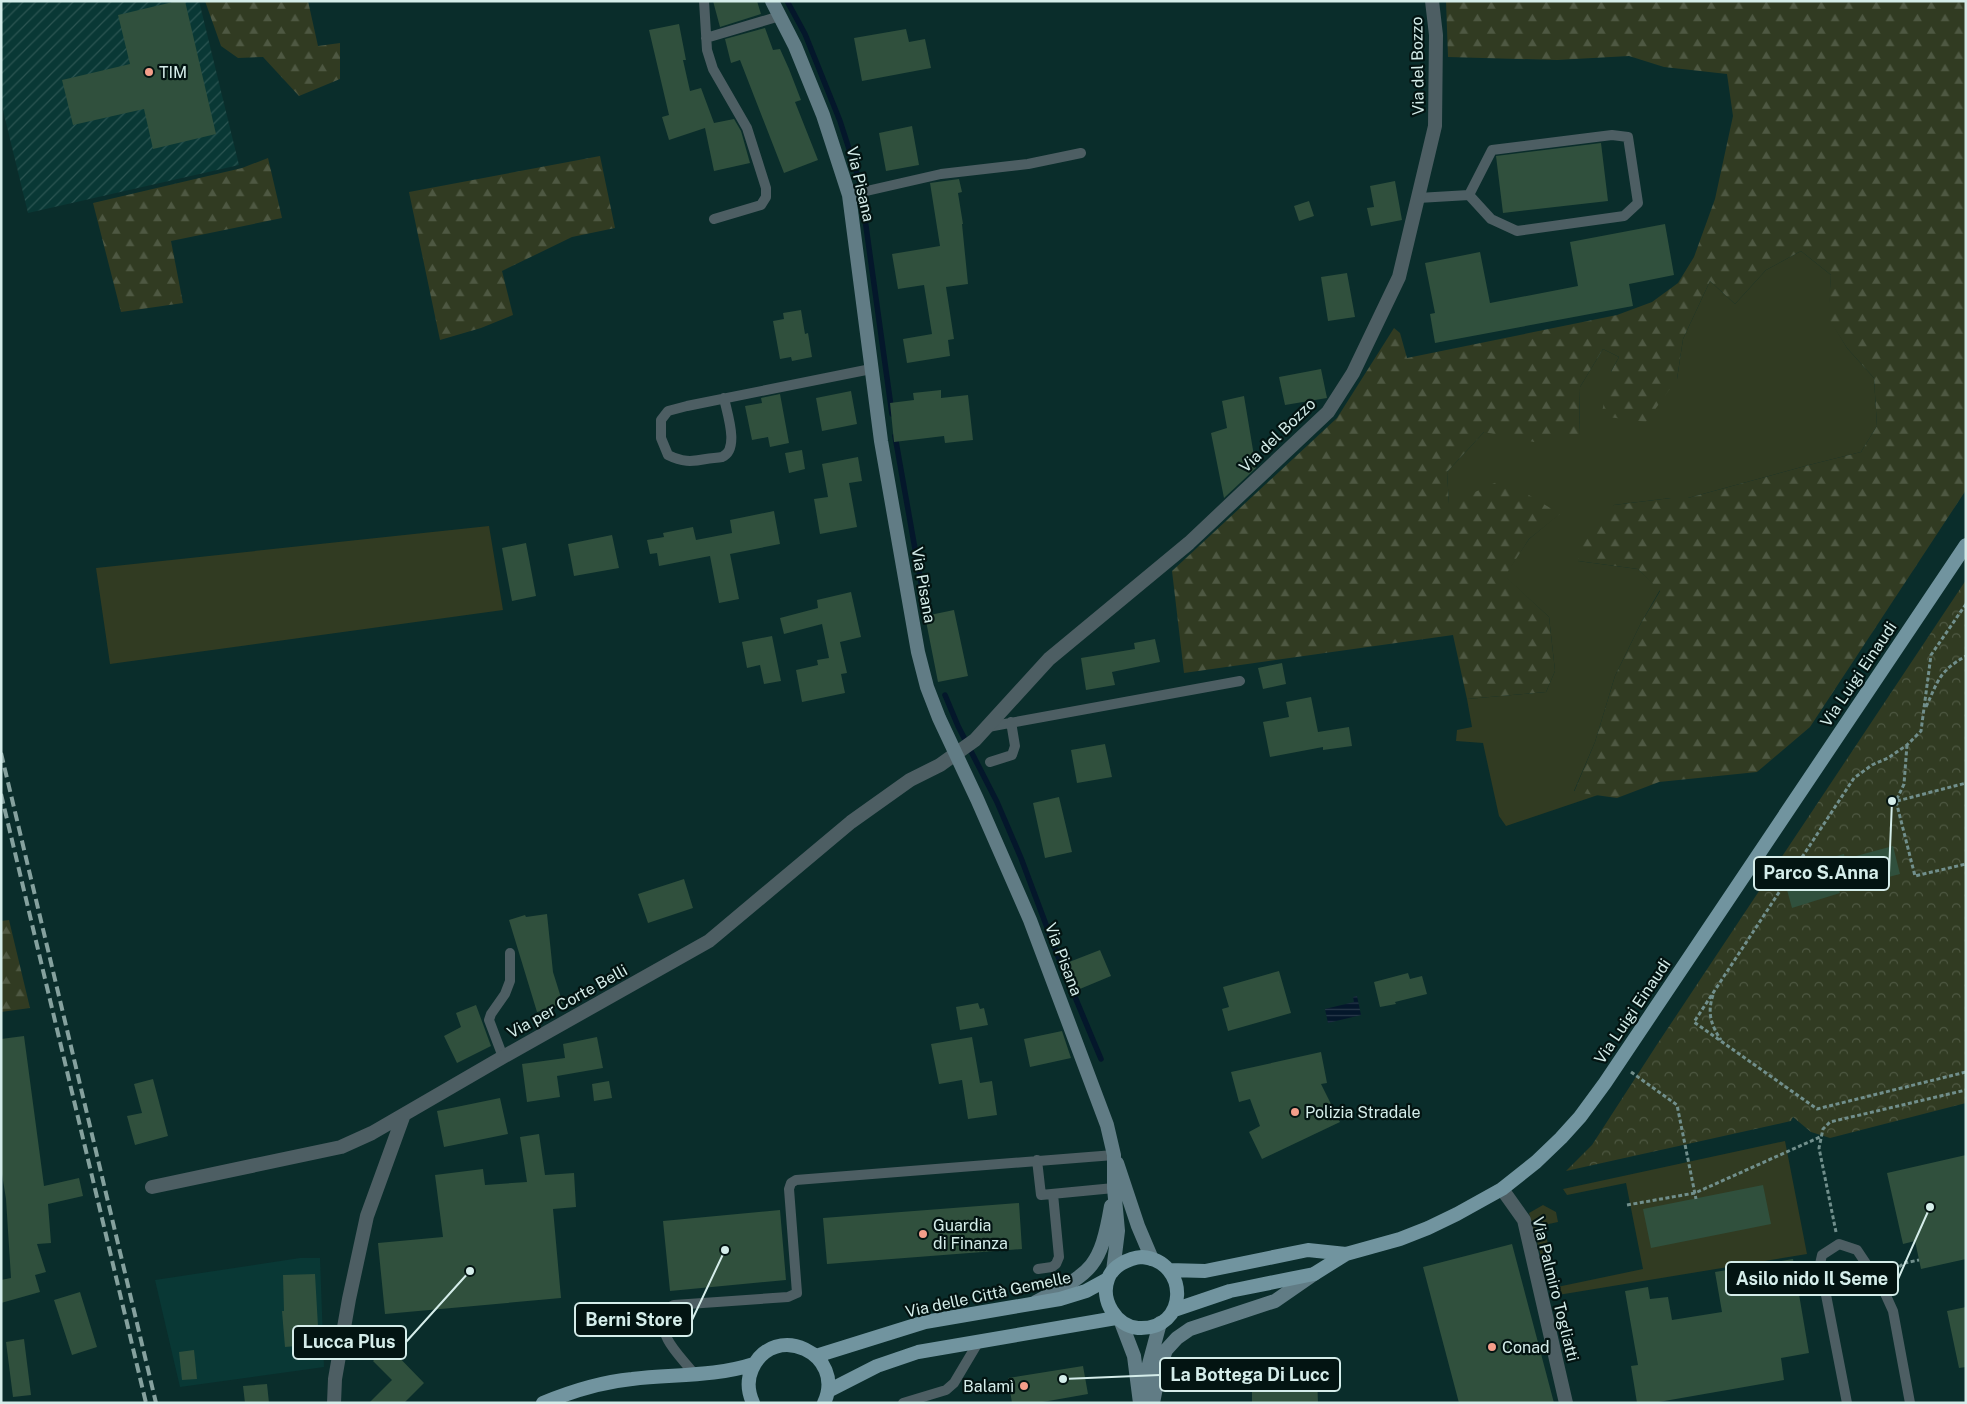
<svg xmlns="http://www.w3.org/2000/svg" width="1967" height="1404" font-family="'Public Sans',sans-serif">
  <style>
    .built { fill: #093835 }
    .industrial { fill: url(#industrial-furrows) }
    .green { fill: #313b22 }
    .forest { fill: url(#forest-firs) }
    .park { fill: url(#park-crowns) }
    .water { fill: url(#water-rules) }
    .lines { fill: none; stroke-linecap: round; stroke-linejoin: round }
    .stream { stroke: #04172b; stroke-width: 5.5 }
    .building { fill: #30503d }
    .path { stroke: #718f8c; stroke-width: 3; stroke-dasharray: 4 2.5; stroke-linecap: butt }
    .service { stroke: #4d5e63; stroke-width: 10 }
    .minor { stroke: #4d5e63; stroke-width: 14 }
    .secondary { stroke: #617c85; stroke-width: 14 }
    .primary { stroke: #71949f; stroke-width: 14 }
    .rail { stroke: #85a19e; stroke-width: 4; stroke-dasharray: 10 5; stroke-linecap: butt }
    .poi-dot { fill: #f49e8a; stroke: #031412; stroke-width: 2 }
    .labels { text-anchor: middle; stroke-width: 4.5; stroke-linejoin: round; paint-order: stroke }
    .street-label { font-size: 16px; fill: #d5edea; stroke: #031412 }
    .poi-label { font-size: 16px; fill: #d5edea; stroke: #031412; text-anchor: start }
    .leader { fill: none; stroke: #d5edea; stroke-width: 2 }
    .callout-dot { fill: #d5edea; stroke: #031412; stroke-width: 2 }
    .callout { fill: #031412; stroke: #d5edea; stroke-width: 2 }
    .callout-label { font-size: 18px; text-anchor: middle; font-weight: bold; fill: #d5edea }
  </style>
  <defs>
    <pattern id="industrial-furrows" width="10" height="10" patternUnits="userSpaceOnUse" patternTransform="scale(1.25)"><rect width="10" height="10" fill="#093835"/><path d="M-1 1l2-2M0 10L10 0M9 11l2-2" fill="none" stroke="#2c5552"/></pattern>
    <pattern id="forest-firs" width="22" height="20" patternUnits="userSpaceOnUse" patternTransform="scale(1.25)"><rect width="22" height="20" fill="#313b22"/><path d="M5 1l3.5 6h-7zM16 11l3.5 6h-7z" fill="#4e5842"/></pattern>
    <pattern id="park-crowns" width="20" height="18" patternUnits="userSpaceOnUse" patternTransform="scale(1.25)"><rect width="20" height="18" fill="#313b22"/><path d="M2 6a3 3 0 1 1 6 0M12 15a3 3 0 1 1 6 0" fill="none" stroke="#4e5842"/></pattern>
    <pattern id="water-rules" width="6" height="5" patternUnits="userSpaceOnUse" patternTransform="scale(1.25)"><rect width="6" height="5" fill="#04172b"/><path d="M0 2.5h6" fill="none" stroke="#28394a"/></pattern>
  </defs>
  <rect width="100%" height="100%" fill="#0a2d2b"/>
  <path class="built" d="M300 1258H320L324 1367 180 1387 155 1280Z"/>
  <path class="industrial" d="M1 1H199L239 165 28 213 1 102Z"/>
  <path class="green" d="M1801 251 1831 275 1829 318 1847 348 1874 378 1877 426 1861 452 1809 465 1688 498H1671L1614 505 1578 561 1638 569 1660 590 1641 623 1615 676 1595 742 1574 791 1598 795 1506 826 1499 816 1483 743 1456 741 1457 730 1472 727 1467 699 1546 692 1555 671 1549 617 1504 576 1529 539 1559 514 1449 505 1447 472 1484 432 1579 435 1580 387 1603 349 1619 357 1611 372 1677 379 1683 339 1710 281 1735 304 1766 270Z
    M489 526 503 610 110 664 96 568Z
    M1785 1141 1807 1254 1552 1296 1529 1213 1543 1205 1556 1212 1558 1222 1544 1225 1557 1287 1643 1269 1626 1183 1567 1195 1563 1189Z"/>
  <path class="forest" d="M205 1H308L318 46 340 43V79L299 96 263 57 238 58 221 46Z
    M1446 1H1966V490L1810 727 1757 772 1659 782 1617 798 1574 792 1595 742 1615 676 1641 623 1660 591 1638 569 1578 561 1582 530 1614 505 1671 498H1688L1809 465 1861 452 1877 426 1874 378 1847 348 1828 318 1831 275 1801 251 1766 270 1735 304 1710 281 1683 339 1677 379 1646 422 1601 416 1611 372 1619 357 1603 349 1580 387 1579 435 1534 442 1484 432 1447 472 1449 504 1503 479 1560 514 1529 539 1505 576 1549 617 1555 671 1546 692 1467 699 1453 635 1184 673 1172 571 1337 418 1394 328 1400 333 1407 358 1617 315 1652 302 1678 283 1694 257 1715 199 1733 116 1727 74 1664 67 1629 56 1557 60 1448 57Z
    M600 156 615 228 572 237 502 271 513 315 481 328 440 340 409 192Z
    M268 158 282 218 171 241 183 303 121 312 93 203 242 168Z
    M9 920 30 1008 1 1012V921Z"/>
  <path class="park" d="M1966 580V1103L1830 1138 1811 1132 1793 1117 1791 1121 1566 1171 1592 1145 1656 1046Z"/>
  <path class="water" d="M1357 996 1361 1015 1328 1023 1325 1009 1354 1002 1353 997Z"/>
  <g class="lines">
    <path class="stream" d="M787 1 805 34 840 121 860 183 892 414
      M895 436 926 611
      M945 695 958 726 997 802 1021 858 1057 954 1101 1059"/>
  </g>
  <path class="building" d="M177 1H185L216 134 153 149 144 109 73 125 62 80 130 64 118 15Z
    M713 1H757L761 14 720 27Z
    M679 24 686 60H683L690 91 701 88 714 123 734 119 741 131 750 163 714 171 705 128 669 140 662 117 669 115 649 30Z
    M765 28 773 50 780 49 789 69 801 100 795 102 818 160 784 173 740 60 731 63 725 39Z
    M906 29 909 42 925 39 931 68 862 81 854 38Z
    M912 126 919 165 886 171 879 133Z
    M1601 143 1608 201 1503 213 1496 156Z
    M959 179 962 192 958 193 963 224H962L968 284 946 287 954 339 948 340 950 356 907 363 903 339 932 334 924 285 898 289 892 254 940 246 930 183Z
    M1395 181 1402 220 1371 226 1367 208 1374 207 1370 186Z
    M1309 201 1314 216 1299 221 1294 206Z
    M1665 224 1674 275 1629 284 1633 306 1435 343 1430 314 1435 313 1425 263 1480 252 1490 303 1578 286 1570 242Z
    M1347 273 1355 317 1328 321 1321 277Z
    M801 310 805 334 808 333 812 357 792 361 791 357 780 359 773 321 784 319 783 313Z
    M1321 369 1327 398 1285 405 1279 377Z
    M941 390V398L968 395 973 440 945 443 944 436 894 442 890 403 914 400 913 393Z
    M851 391 857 424 822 431 816 398Z
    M780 394 789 443 770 447 768 437 752 440 745 406 762 403 761 398Z
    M1244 396 1256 468 1224 498 1211 433 1227 428 1222 401Z
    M802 450 805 469 789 473 785 453Z
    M858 457 862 481 849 483 857 527 820 534 814 499 828 497 822 464Z
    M774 511 780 544 730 554 739 599 719 603 710 556 659 566 657 553 650 554 647 540 664 537 663 533 693 527 696 540 732 533 730 520Z
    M612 535 619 568 574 576 568 544Z
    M526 543 536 596 512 601 502 548Z
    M851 592 861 637 840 642 847 673 841 674 845 693 802 702 796 670 818 665 817 660 829 658 822 624 784 634 780 618 818 608 817 600Z
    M954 610 968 676 938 682 925 616Z
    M772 636 781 681 764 684 760 665 747 668 742 642Z
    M1155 639 1160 662 1112 672 1115 685 1086 690 1081 658 1135 649 1134 643Z
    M1282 663 1286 684 1263 689 1258 668Z
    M1311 697 1318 732 1349 727 1352 746 1323 750V747L1270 757 1263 722 1289 717 1286 702Z
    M1105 744 1112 777 1077 783 1071 750Z
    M1059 797 1072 852 1045 858 1033 803Z
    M1893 846 1900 874 1839 890 1840 893 1792 908 1787 890 1803 886 1801 877 1815 873 1812 863 1844 854 1845 859Z
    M684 879 693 908 648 923 638 894Z
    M547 914 553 972 563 1004 537 1012 509 920 525 915 526 917Z
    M1100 950 1111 976 1075 991 1064 964Z
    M1279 971 1291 1013 1228 1031 1222 1009 1229 1007 1223 987Z
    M1408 973 1410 979 1422 976 1427 994 1395 1002 1396 1004 1380 1007 1374 982Z
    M978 1003 980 1009 984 1008 988 1025 960 1030 956 1007Z
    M476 1005 491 1046 457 1063 444 1036 461 1027 456 1013Z
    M1062 1031 1071 1058 1030 1067 1024 1039Z
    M24 1036 44 1186 79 1178 83 1196 48 1204 51 1243 37 1244 46 1272 35 1275 40 1292 1 1303V1280L11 1278 6 1199 1 1168V1039Z
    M597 1037 603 1068 557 1076 560 1097 527 1102 522 1064 565 1058 563 1044Z
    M972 1037 980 1083 992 1081 997 1115 968 1119 962 1080 939 1084 931 1044Z
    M1321 1052 1327 1083 1321 1084 1340 1122 1262 1159 1249 1132 1260 1126 1250 1099 1239 1102 1231 1072Z
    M153 1079 168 1136 135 1145 127 1116 142 1113 134 1084Z
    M609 1081 612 1098 594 1101 592 1084Z
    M500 1098 508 1134 444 1147 437 1111Z
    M539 1134 545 1175 574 1173 576 1207 553 1209 561 1298 385 1314 378 1243 443 1237 435 1175 483 1169 485 1185 527 1182 520 1137Z
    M1966 1155V1259L1921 1269 1915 1241 1903 1244 1887 1173Z
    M1763 1185 1771 1224 1651 1248 1643 1209Z
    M1019 1203 1022 1249 827 1264 823 1218Z
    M780 1210 786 1280 670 1291 663 1221Z
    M1512 1244 1554 1403H1459L1423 1267Z
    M1793 1259 1809 1353 1781 1358 1784 1380 1653 1403H1637L1631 1366 1638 1365 1625 1291 1648 1287 1650 1299 1668 1297 1672 1320 1722 1312 1715 1272Z
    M315 1274 319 1344 285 1347 282 1311H284L283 1275Z
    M80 1292 97 1347 72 1355 54 1300Z
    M1966 1307V1367L1959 1368 1947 1311Z
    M24 1339 31 1395 13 1397 6 1342Z
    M388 1346 424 1383 404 1403H369L392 1380 373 1361Z
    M194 1350 197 1379 182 1380 179 1352Z
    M1083 1366 1088 1394 1037 1403H1012L1008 1378Z
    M1317 1375 1318 1403H1252V1389L1264 1388 1263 1377Z
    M267 1384 269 1403H245L243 1386Z"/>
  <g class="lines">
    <path class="path" d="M1966 604 1931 655 1921 731 1907 745 1888 758 1872 765 1854 778 1694 1022 1817 1109 1966 1072
      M1926 707C1938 681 1939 671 1966 656
      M1907 745 1904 784 1896 801 1915 876 1966 864
      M1897 801 1966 783
      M1713 995C1707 1013 1711 1025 1721 1040
      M1631 1072 1677 1105 1696 1199
      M1627 1205 1695 1193 1820 1137
      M1836 1232 1819 1148 1823 1129 1830 1122 1966 1090
      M1889 1275 1904 1263 1919 1260"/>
    <path class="service" d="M704 1 707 50 713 69 747 128 766 188V197L761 205 714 219
      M706 38 780 16
      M849 195 941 174 1028 164 1081 153
      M1418 198 1469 195 1491 219 1517 231 1624 216 1638 203 1628 137 1612 135 1492 150 1469 195
      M724 398C727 413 740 450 722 457 717 458 711 458 706 459 691 462 682 462 668 455L661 438V420L668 411 687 406 871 369
      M988 727 1240 681
      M990 762 1012 755 1015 746 1011 722
      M503 1057 489 1020 491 1014 505 994 510 981V953
      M1037 1160 1041 1195 1114 1188
      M1038 1269 1052 1267 1056 1264 1059 1257 1053 1194
      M695 1375C679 1354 659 1340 663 1311L674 1305 788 1297 797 1293 789 1189 791 1183 796 1180 1114 1155
      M903 1403 946 1390 954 1383 979 1341
      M1847 1403 1820 1264 1822 1255 1839 1244 1857 1250 1883 1289 1893 1311 1910 1403"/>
    <path class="minor" d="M152 1187 341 1147 372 1133 503 1057 709 941 851 822 910 780 940 765 975 740 1049 659 1189 543 1328 412 1353 373 1399 277 1435 126 1436 35 1432 1
      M1502 1189 1524 1220 1566 1403
      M334 1403 335 1379 349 1299 367 1216 403 1117"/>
    <path class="secondary" d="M772 1 795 46 823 115 849 195 881 441 918 652 927 687 939 718 977 799 1030 920 1107 1125 1114 1155V1188L1118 1231 1113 1271
      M1117 1163 1138 1226 1152 1259
      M1036 1302C1091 1272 1100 1270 1111 1206
      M1121 1322 1134 1356 1140 1403
      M1149 1397V1364L1160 1323
      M1153 1403 1160 1367 1166 1350 1177 1338 1190 1329 1275 1301 1314 1274"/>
    <path class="primary" d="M1142 1257C1190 1261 1189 1331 1138 1328 1116 1326 1100 1300 1108 1279 1112 1266 1129 1258 1142 1257Z
      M1169 1270 1205 1271 1308 1250 1346 1254 1400 1239 1428 1228 1457 1214 1502 1189 1536 1162 1561 1138 1580 1117 1605 1083 1966 545
      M1174 1310 1230 1291 1314 1274 1346 1254
      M816 1356 925 1322 1060 1299 1086 1291 1108 1279
      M828 1391 877 1366 918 1352 1116 1318
      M543 1403C572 1391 601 1382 632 1379 673 1374 714 1377 754 1364
      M753 1403C748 1392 747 1380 752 1369 774 1320 847 1354 824 1403"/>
    <path class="rail" d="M1 753 156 1403
      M1 794 146 1403"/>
  </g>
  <g class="poi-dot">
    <circle cx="149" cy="72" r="5"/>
    <circle cx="1295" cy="1112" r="5"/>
    <circle cx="923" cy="1234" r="5"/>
    <circle cx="1492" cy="1347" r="5"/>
    <circle cx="1024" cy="1386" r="5"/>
  </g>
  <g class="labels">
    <g class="street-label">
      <text transform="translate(1417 66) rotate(-91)" y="6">Via del Bozzo</text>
      <text transform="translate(861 184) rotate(77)" y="6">Via Pisana</text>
      <text transform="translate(1277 435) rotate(-44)" y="6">Via del Bozzo</text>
      <text transform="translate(924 585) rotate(80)" y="6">Via Pisana</text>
      <text transform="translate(1858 674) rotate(-56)" y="6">Via Luigi Einaudi</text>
      <text transform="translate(1064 959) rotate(69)" y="6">Via Pisana</text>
      <text transform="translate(567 1001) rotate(-29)" y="6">Via per Corte Belli</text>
      <text transform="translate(1632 1011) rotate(-56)" y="6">Via Luigi Einaudi</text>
      <text transform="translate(1556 1289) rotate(76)" y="6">Via Palmiro Togliatti</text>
      <text transform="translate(988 1294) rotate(-12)" y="6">Via delle Città Gemelle</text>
    </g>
    <g class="poi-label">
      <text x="159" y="78">TIM</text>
      <text x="1305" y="1118">Polizia Stradale</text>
      <text x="933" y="1231">Guardia<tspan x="933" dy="18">di Finanza</tspan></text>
      <text x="1502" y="1353">Conad</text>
      <text x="1014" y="1392" text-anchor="end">Balamì</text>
    </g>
  </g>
  <path class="leader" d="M1892 801L1889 873M1930 1207L1898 1279M725 1250L692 1320M470 1271L406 1342M1063 1379L1160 1375"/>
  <g class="callout-dot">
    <circle cx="1892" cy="801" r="5"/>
    <circle cx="1930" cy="1207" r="5"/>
    <circle cx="725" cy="1250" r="5"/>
    <circle cx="470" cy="1271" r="5"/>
    <circle cx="1063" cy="1379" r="5"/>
  </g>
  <g class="callout">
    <rect x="1754" y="857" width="135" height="33" rx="5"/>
    <rect x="1726" y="1262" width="172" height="33" rx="5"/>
    <rect x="575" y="1303" width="117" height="33" rx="5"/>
    <rect x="293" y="1326" width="113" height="33" rx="5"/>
    <rect x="1160" y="1358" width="180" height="33" rx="5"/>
  </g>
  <g class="callout-label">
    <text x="1821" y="879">Parco S.Anna</text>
    <text x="1812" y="1285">Asilo nido Il Seme</text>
    <text x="634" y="1326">Berni Store</text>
    <text x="349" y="1348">Lucca Plus</text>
    <text x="1250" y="1381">La Bottega Di Lucc</text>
  </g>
  <rect width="1967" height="1404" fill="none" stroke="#d5edea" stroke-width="5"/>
</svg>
